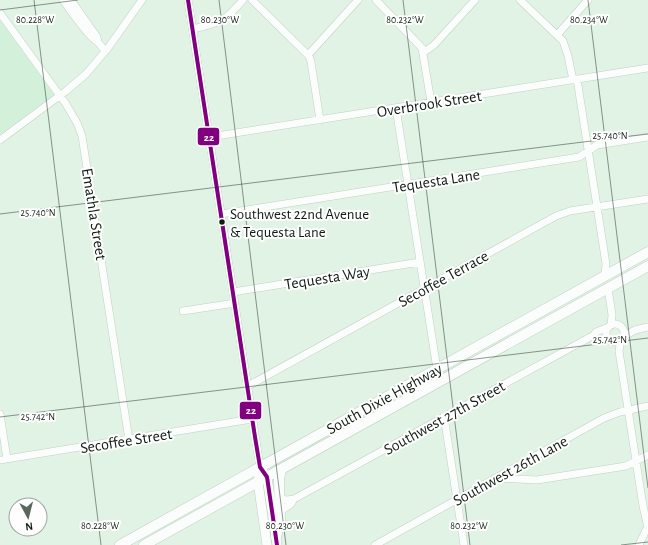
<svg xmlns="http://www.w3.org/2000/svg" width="648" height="545" font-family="'Alegreya Sans',sans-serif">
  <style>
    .built { fill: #d3f1da }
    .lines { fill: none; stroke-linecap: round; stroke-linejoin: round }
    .minor-casing { stroke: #c1d0c5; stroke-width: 8 }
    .major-casing { stroke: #c1d0c5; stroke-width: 10 }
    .highway-casing { stroke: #c1d0c5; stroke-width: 11 }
    .minor { stroke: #fafdfb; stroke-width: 7 }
    .major { stroke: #fafdfb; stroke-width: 9 }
    .highway { stroke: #fafdfb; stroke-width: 10 }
    .bus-1-casing { stroke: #fefefe; stroke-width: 7 }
    .bus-1 { stroke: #800080; stroke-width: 4 }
    .ticks { fill: none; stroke: #101c13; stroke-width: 1; stroke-opacity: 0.45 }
    .bus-dot { fill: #101c13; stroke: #fefefe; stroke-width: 1.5 }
    .labels { text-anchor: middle; stroke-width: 4; stroke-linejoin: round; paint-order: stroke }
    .bus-label { font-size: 15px; fill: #101c13; stroke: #fefefe; text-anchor: start }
    .street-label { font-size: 16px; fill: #101c13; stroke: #fefefe }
    .ticks-label { font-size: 10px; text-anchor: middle; fill: #101c13; stroke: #fefefe; stroke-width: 4; stroke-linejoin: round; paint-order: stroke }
    .line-badge { stroke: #fefefe; stroke-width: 1.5 }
    .badge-label { font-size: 11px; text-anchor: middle; font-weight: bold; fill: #fff }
  </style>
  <rect width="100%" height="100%" fill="#e1f3e5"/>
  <path class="built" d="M0 20 54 95 0 134Z"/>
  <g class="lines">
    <defs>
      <path id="minor" d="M63 0C70 10 89 38 98 42
        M71 0 97 37 98 42 105 51
        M188 0 260 467
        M252 0 309 56 311 62 320 120
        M376 0 422 48 431 102
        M520 0 563 41 568 56 573 80
        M0 13 66 104 77 123 82 136 129 440
        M193 29C222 22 223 23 243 0
        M557 35 588 0
        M423 53 434 45 475 0
        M308 55 358 0
        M577 79 606 264 605 275
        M396 108 439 382
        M210 137 648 68
        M0 140 66 91 86 74 108 48 142 0
        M221 214 579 157 597 145 648 137
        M608 288 612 315 611 325
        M233 292 420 262
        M183 311 235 303
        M606 333a9 9 0 1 1 18 0a9 9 0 1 1-18 0Z
        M623 337 635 330 648 327
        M621 339 619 351 643 506 648 528
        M248 386 556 216 570 211 648 199
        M0 414 7 459
        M444 416 464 545
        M0 460 252 419
        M496 478 537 480 626 466 648 455
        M279 499 287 500 294 499 594 335 596 332 609 327
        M279 512 291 504 294 499
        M375 545 604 418 620 412 648 406
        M639 545 646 530 648 528"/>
      <path id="major" d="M260 467 267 477 277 545
        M259 476 258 482 267 545"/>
      <path id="highway" d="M276 537 280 522 279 479 281 470
        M120 545 648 252
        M144 545 648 266"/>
    </defs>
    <use href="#minor" class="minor-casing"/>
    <use href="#major" class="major-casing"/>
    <use href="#highway" class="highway-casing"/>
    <use href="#minor" class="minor"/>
    <use href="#major" class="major"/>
    <use href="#highway" class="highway"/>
    <defs>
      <path id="bus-1" d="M188 0 255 437 260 467 267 477 277 545"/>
    </defs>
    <use href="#bus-1" class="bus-1-casing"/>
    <use href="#bus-1" class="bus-1"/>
  </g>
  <path class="ticks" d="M34 0 101 545M219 0 286 545M403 0 470 545M588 0 648 488M0 10 78 0M0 214 648 134M0 417 648 338M621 545 648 542"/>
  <circle class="bus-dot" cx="222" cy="222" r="3.5"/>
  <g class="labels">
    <g class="bus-label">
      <text x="230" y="219">Southwest 22nd Avenue<tspan x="230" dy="18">&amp; Tequesta Lane</tspan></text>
    </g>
    <g class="street-label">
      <text transform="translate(429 103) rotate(-9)" y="6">Overbrook Street</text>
      <text transform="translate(436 180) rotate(-9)" y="6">Tequesta Lane</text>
      <text transform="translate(95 214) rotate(81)" y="6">Emathla Street</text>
      <text transform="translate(327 277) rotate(-9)" y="6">Tequesta Way</text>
      <text transform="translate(443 278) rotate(-29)" y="6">Secoffee Terrace</text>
      <text transform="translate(384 398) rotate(-29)" y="6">South Dixie Highway</text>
      <text transform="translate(444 417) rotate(-29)" y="6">Southwest 27th Street</text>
      <text transform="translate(126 440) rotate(-9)" y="6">Secoffee Street</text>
      <text transform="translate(510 470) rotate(-29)" y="6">Southwest 26th Lane</text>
    </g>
  </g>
  <g class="ticks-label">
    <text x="35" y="23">80.228°W</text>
    <text x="220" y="23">80.230°W</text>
    <text x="405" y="23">80.232°W</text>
    <text x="589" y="23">80.234°W</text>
    <text x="610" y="139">25.740°N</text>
    <text x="38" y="216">25.740°N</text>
    <text x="610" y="343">25.742°N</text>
    <text x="38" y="420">25.742°N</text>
    <text x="100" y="529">80.228°W</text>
    <text x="285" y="529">80.230°W</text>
    <text x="469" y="529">80.232°W</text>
  </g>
  <g class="line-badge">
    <rect x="197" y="127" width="23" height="19" rx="4" fill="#800080"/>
    <rect x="239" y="401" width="23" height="19" rx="4" fill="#800080"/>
  </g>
  <g class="badge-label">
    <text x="209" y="141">22</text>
    <text x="251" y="414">22</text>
  </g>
  <g transform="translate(28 517) rotate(173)"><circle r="19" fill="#fefefe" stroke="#9fa4a0"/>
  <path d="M0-3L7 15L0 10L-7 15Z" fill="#59675c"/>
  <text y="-6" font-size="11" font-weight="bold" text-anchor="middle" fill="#101c13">N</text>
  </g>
</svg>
